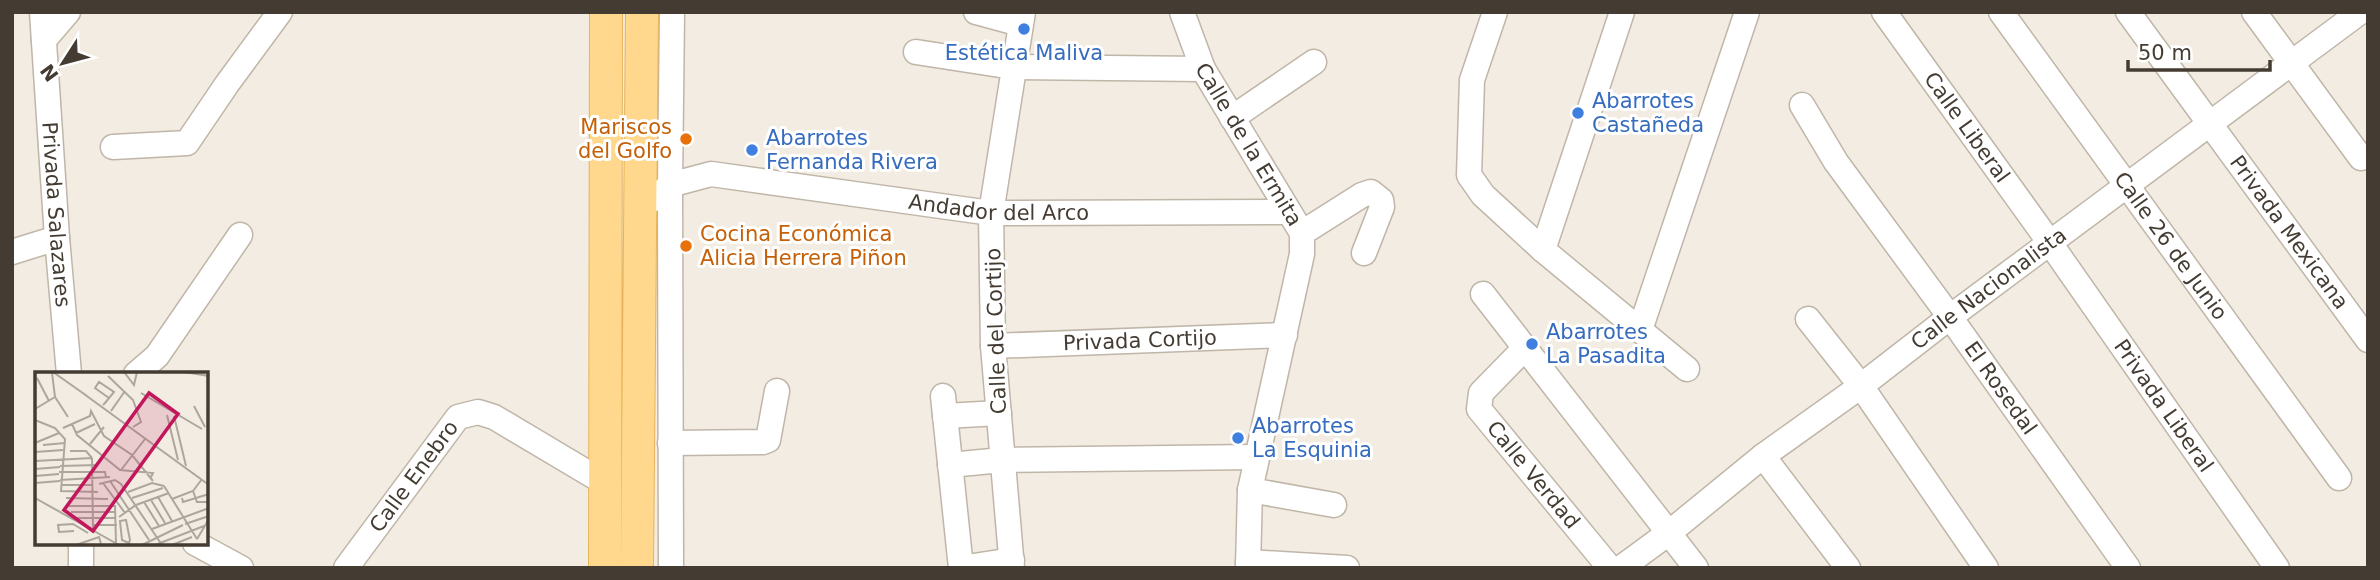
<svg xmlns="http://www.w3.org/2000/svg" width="2380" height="580" font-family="'DejaVu Sans',sans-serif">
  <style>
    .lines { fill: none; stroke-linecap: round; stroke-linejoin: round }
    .minor-casing { stroke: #c0b6a8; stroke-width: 27 }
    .major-casing { stroke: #e7b45b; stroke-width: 34 }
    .minor { stroke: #fff; stroke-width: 24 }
    .major { stroke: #ffd88e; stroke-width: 32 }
    .shop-dot { fill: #3f7fe0; stroke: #fff; stroke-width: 2.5 }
    .food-dot { fill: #e8710a; stroke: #fff; stroke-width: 2.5 }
    .labels { text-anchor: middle; stroke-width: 6; stroke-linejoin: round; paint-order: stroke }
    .shop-label { font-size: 21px; fill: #366cbe; stroke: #fff; text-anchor: start }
    .food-label { font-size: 21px; fill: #c56008; stroke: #fff; text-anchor: end }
    .street-label { font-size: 21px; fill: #443c33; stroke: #fff }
    .inset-road { fill: none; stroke: #aca69c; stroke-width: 2 }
    .view { fill: #c2185b; fill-opacity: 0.15; stroke: #c2185b; stroke-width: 3.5 }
    .inset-edge { fill: none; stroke: #443c33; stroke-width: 3.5 }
  </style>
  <rect width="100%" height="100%" fill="#f2ece2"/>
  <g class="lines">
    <defs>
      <g id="minor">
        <path id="s1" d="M42 12 57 238 69 374"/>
        <path d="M976 12 1020 24"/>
        <path id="s2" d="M1182 12 1203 69 1302 233V254L1250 490 1248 568"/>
        <path d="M1495 12 1472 80 1469 175 1483 195 1543 250 1687 369"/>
        <path id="s3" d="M1884 12 2050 243 2277 568"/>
        <path id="s4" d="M2001 12 2339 478"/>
        <path id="s5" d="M2128 12 2368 340"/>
        <path d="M2254 12 2361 158"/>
        <path d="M44 40 68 12"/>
        <path d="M916 52 1013 67 1203 69"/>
        <path id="s6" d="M1802 105 1836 162 1950 317 2128 568"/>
        <path d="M1232 118 1314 62"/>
        <path d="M113 147 187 143 227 84 280 12"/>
        <path id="s7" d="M640 209 670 185 711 174 991 213 1289 212"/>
        <path d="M1302 233 1362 195 1371 192 1381 200 1382 207 1364 253"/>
        <path d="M1543 250 1622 12"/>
        <path d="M12 252 57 238"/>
        <path d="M1483 294 1696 568"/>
        <path d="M1808 319 1861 386 1986 568"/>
        <path d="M1640 330 1747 12"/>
        <path id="s8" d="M993 346 1285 335"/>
        <path id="s9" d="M1524 349 1481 393 1479 409 1610 568"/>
        <path d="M136 374 157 356 240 235"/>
        <path d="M943 396 961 568 1012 560"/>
        <path d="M945 416 999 413"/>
        <path d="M670 443 763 442 768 440 777 391"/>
        <path d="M1763 456 1848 568"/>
        <path d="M950 465 1002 460 1256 457"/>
        <path d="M1250 490 1334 505"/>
        <path d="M81 543V568"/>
        <path d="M195 543 241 568"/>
        <path d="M1248 562 1347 568"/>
        <path id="s10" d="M346 568 458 417 478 412 494 417 605 483"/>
        <path d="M671 568 670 185 672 12"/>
        <path d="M1012 568 993 346 991 213 1023 12"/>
        <path id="s11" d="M1621 568 1670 532 1763 456 1861 386 1950 317 2360 12"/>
      </g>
      <path id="major" d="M605 568 606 12
        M637 568 642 12"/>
    </defs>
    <use href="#minor" class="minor-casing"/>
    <use href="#major" class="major-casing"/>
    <use href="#minor" class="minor"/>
    <use href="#major" class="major"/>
  </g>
  <g class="shop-dot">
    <circle cx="1024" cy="29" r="7"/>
    <circle cx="1578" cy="113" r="7"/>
    <circle cx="752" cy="150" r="7"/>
    <circle cx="1532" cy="344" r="7"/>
    <circle cx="1238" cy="438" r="7"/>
  </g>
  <g class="food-dot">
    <circle cx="686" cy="139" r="7"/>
    <circle cx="686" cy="246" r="7"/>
  </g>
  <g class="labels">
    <g class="shop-label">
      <text x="1024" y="60" text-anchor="middle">Estética Maliva</text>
      <text x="1592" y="108">Abarrotes<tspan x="1592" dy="24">Castañeda</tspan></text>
      <text x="766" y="145">Abarrotes<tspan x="766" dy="24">Fernanda Rivera</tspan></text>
      <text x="1546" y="339">Abarrotes<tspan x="1546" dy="24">La Pasadita</tspan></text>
      <text x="1252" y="433">Abarrotes<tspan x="1252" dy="24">La Esquinia</tspan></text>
    </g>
    <g class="food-label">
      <text x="672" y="134">Mariscos<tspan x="672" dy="24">del Golfo</tspan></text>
      <text x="700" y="241" text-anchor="start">Cocina Económica<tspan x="700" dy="24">Alicia Herrera Piñon</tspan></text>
    </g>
    <g class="street-label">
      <text dy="7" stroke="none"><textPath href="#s3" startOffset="142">Calle Liberal</textPath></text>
      <text dy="7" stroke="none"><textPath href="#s2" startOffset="149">Calle de la Ermita</textPath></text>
      <text dy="7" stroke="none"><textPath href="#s7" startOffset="371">Andador del Arco</textPath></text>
      <text dy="7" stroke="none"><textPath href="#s1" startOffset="203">Privada Salazares</textPath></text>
      <text dy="7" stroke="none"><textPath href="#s5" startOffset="273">Privada Mexicana</textPath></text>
      <text dy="7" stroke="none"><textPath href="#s4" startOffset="289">Calle 26 de Junio</textPath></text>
      <text dy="7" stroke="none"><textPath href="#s11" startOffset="462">Calle Nacionalista</textPath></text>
      <text transform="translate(996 331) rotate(-92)" y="7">Calle del Cortijo</text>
      <text dy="7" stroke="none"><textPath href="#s8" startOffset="147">Privada Cortijo</textPath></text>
      <text dy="7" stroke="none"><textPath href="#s6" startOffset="346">El Rosedal</textPath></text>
      <text dy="7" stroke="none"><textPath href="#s3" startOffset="483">Privada Liberal</textPath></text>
      <text dy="7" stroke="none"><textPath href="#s9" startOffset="163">Calle Verdad</textPath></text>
      <text dy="7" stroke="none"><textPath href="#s10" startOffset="114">Calle Enebro</textPath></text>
    </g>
  </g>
  <g transform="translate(35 372)">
    <rect width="173" height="173" fill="#f2ece2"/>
    <path class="inset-road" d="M18 0 52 24M89 0 99 13 102 0M149 0 174 4M17 1 20 25 33 45M73 4 98 28 106 50 98 55M2 6 14 29M106 21 167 57M49 22 174 113M68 33 70 31 79 20 64 10 60 16 74 26M159 34 170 55M0 37 20 25M76 39 90 19M132 43 143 88M139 44 151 94M0 48 20 56 30 67 26 119 63 120M37 52 42 63 85 98 118 101 116 105M28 56 55 44 56 39 69 64 97 83 118 109M41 61 60 52M0 71 24 61M55 72 69 55M8 73 30 71M35 79H51L57 86M0 80 28 78M57 86 58 158M0 89 57 86M25 94 63 93M0 97 25 95M86 98 110 67M24 100H70L71 105M0 104 24 102M25 108 75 105M75 109 114 168M0 111 25 109M68 111 90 141M64 112 80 108 86 112 127 173M26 113H57M129 114 162 167M158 119 162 130H174M93 120 117 111 129 114M123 125 137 149M0 126 84 173M31 126 73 127M97 126 128 116M147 126 148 130 174 122M137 127 158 119 167 107M116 128 130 151M109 130 124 154M33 134H80L81 171M36 140H81M84 145 101 133 134 121M40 146H81M150 152 174 144M58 153H82M117 157 174 136M39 159 24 160 23 153 38 152 53 161M162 167 174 147M41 173 64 165 66 172M93 173 94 171 95 168 91 148 85 149 87 168 94 171M107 173 148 153M120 173 169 154M137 173 157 165"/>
    <path class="view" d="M114 21 143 42 58 159 29 138Z"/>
    <rect width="173" height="173" class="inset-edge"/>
  </g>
  <rect width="2380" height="580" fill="none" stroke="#443c33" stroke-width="28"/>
  <g transform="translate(63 63) rotate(234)" stroke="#ffffff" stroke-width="5" paint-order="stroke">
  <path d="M0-5L12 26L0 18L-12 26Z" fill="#443c33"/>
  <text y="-10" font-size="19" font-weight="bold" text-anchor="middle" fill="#443c33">N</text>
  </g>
  <path d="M2128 60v10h142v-10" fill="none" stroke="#443c33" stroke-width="3.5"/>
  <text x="2138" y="60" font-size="21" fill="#443c33" stroke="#ffffff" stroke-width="5" paint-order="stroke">50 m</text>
</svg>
